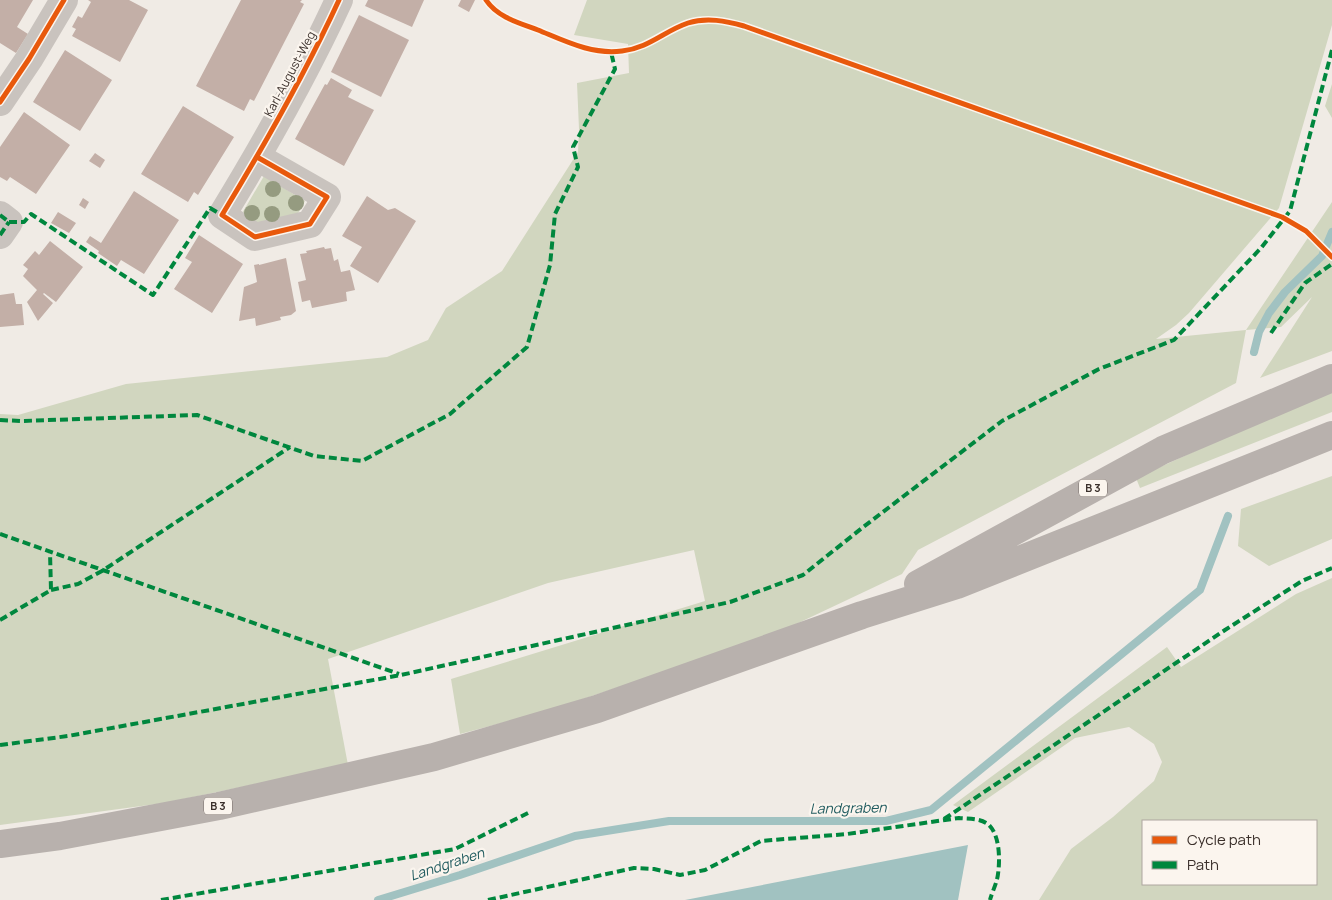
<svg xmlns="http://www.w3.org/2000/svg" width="1332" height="900" font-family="Manrope,sans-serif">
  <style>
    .green { fill: #d1d6bf; fill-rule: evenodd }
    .water { fill: #a1c2c1 }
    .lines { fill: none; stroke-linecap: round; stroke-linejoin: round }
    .stream { stroke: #a1c2c1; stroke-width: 8 }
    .building { fill: #c3afa7 }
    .minor { stroke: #c9c3be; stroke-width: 28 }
    .major { stroke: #b8b1ad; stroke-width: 28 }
    .quiet { stroke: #00873e; stroke-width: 4; stroke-dasharray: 8 4; stroke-linecap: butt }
    .cycleway-casing { stroke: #fbf5ee; stroke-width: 8 }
    .cycleway { stroke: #e8590c; stroke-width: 5 }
    .tree { fill: #959b80 }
    .labels { text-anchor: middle; stroke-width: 4.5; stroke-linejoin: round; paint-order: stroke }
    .shield { fill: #fbf5ee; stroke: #756b66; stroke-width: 1 }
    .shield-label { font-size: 11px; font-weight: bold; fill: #3b302b }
    .street-label { font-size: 12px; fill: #3b302b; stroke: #fbf5ee }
    .water-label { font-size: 14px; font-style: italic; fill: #1f5a5e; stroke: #fbf5ee }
  </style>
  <rect width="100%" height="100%" fill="#f0ebe5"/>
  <path class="green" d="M587 0H1332V25L1279 208 1189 313 1176 325 1156 339 1246 330 1332 202V351L1260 378 1312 297 1281 327 1246 330 1236 383 918 550 902 574 792 626 649 677 550 710 460 734 451 679 705 601 694 550 548 583 328 659 348 765 164 803 0 825V414L18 415 126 384 387 357 428 340 446 308 502 271 578 152 579 129 577 83 629 73 628 44 574 35Z
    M1332 84V118L1325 106Z
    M264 176 305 201 296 217 256 225 241 215Z
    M1332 392V412L1140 488 1136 478 1285 410Z
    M1332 476V539L1269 566 1238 546 1241 509Z
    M1332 578V900H1039L1071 849 1113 817 1154 781 1162 762 1154 744 1129 727 1075 738 968 812 953 805 1167 647 1181 667 1296 594ZM1143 821H1316V884H1143Z"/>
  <path class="water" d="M968 845 958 900H685Z"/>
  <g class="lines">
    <path class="stream" d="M1254 352 1259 332 1269 313 1285 292 1322 256 1332 232
      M378 900 460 875 575 836 669 821H886L931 810 1200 590 1228 516"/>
  </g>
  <path class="building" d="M0 0H33L17 27 28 34 16 53 0 43Z
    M88 0H129L148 10 120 62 72 36 76 29 72 27 78 16 82 18 91 2Z
    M241 0H302L300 2 304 4 254 101 250 99 244 111 196 86Z
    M368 0H424L412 27 365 6Z
    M461 0H475L469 12 458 6Z
    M359 15 409 40 381 97 331 72Z
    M65 50 112 80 80 131 33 102Z
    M331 78 352 90 348 97 374 110 344 166 295 139 325 84 327 85Z
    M183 106 234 137 198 195 194 192 188 202 141 174Z
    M24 112 70 145 36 194 10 177 7 181 0 177V147Z
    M95 153 105 160 100 168 89 161Z
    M134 191 179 220 144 274 121 260 117 266 98 253 99 251 86 242 90 236 101 243Z
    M367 196 388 210 395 208 416 221 378 283 350 266 362 247 342 236Z
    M83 198 89 202 85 209 79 205Z
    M58 212 76 223 69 233 51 223Z
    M199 235 243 264 212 313 174 289 192 262 185 258Z
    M50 241 83 267 56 302 44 293 43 294 53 303 38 321 27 302 37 290 23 276 28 269 23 265 35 251 39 255Z
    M324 247 325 249 331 248 334 261 338 259 341 272 350 270 355 290 346 292 347 301 312 308 310 300 302 302 298 282 306 280 300 254 307 253 306 251Z
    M286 258 296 311 291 315 280 317 281 320 256 326 255 318 239 321 244 287 257 282 254 265 259 264V265Z
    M14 293 16 304H22L24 325 0 327V295Z"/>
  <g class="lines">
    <path class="minor" d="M0 102 29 59 64 0
      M257 157 327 197 310 224 255 237 222 215C264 146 305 74 339 0
      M0 215 9 222 0 235"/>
    <path class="major" d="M918 584 1163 450 1332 378
      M0 844 60 836 219 806 434 757 597 709 862 615 957 585 1332 435"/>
    <path class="quiet" d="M0 215 9 222
      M9 222H24L31 214 153 295 210 208 225 217
      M0 235 9 222
      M1271 333 1305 283 1332 264
      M0 420 21 421 197 415 314 456 362 461 450 414 527 347 550 265 555 214 578 167 573 147 615 69 611 52
      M0 534 399 674
      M51 590 78 584 102 571 290 447
      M0 620 51 590 50 552
      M0 745 68 736 401 675 730 602 803 575 862 528 1002 421 1099 369 1174 340 1261 248 1290 211 1332 50
      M944 819 1225 630 1302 581 1332 568
      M161 900 455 849 528 813
      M488 900 634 868 654 869 680 875 705 870 761 841 847 834 959 818C969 819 981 818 989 825 1000 836 1000 860 998 874 997 883 992 892 990 900"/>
    <defs>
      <path id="cycleway" d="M486 0C497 17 519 23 538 30 565 41 592 55 622 51 649 48 664 31 688 23 707 17 726 21 744 26L1282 217 1306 231 1332 257
        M0 102 29 59 64 0
        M257 157 327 197 310 224 255 237 222 215C264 146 305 74 339 0"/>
    </defs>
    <use href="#cycleway" class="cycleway-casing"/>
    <use href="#cycleway" class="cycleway"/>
  </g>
  <g class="tree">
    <circle cx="273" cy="189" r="8"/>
    <circle cx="296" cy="203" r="8"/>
    <circle cx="252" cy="213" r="8"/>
    <circle cx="272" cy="214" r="8"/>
  </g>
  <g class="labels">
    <g class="shield">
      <rect x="1079" y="479.5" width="28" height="17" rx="4"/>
      <rect x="204" y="797.5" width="28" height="17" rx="4"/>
    </g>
    <g class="shield-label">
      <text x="1093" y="492">B 3</text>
      <text x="218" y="810">B 3</text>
    </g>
    <g class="street-label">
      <text transform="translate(290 74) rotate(-62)" y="4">Karl-August-Weg</text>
    </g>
    <g class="water-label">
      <text transform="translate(848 808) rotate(-1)" y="5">Landgraben</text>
      <text transform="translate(447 864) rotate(-18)" y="5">Landgraben</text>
    </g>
  </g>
  <rect x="1142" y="820" width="175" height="65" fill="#fbf5ee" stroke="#aea6a0"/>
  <rect x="1152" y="836" width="25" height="8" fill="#e8590c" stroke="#aea6a0"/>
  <text x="1187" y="845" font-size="15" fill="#3b302b">Cycle path</text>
  <rect x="1152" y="861" width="25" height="8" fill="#00873e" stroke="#aea6a0"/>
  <text x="1187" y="870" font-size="15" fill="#3b302b">Path</text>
</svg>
